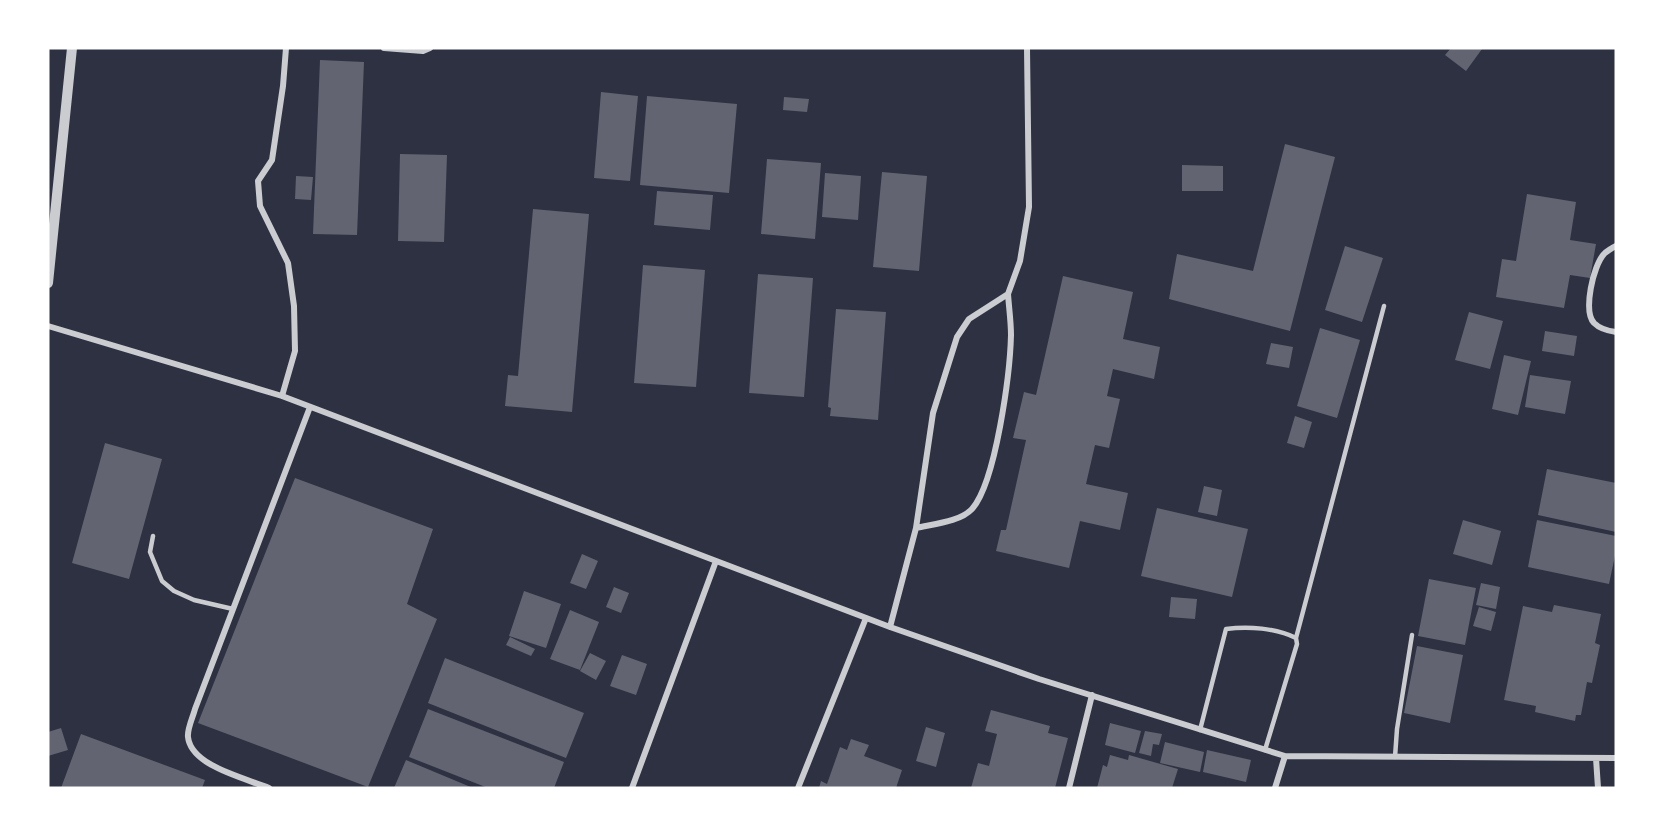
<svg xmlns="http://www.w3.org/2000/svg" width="1664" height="836" font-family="'Asap Condensed',sans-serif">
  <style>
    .building { fill: #626471 }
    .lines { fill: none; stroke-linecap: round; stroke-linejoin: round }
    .service { stroke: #caccd0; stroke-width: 4.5 }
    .minor { stroke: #caccd0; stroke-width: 6 }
    .tertiary { stroke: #caccd0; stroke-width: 10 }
  </style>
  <rect width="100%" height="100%" fill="#2d3142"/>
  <path class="building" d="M1451 48H1481L1482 49 1466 71 1445 55Z
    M320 60 364 62 357 235 313 234Z
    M601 92 638 96 630 181 594 178Z
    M647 96 737 104 729 193 640 185Z
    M784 97 809 99 807 112 783 110Z
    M1285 144 1335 157 1290 331 1169 299 1177 254 1253 271Z
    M400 154 447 155 444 242 398 241Z
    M767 159 821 163 815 239 761 234Z
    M1182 165 1223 166V191H1182Z
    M882 172 927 176 919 271 873 267Z
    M825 173 861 176 858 220 822 217Z
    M296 176 313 177 311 200 295 199Z
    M657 191 713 195 710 230 654 225Z
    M1527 194 1576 202 1570 240 1596 244 1590 278 1570 275 1564 308 1496 297 1502 259 1516 261Z
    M533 209 589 214 572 412 505 406 508 375 518 376Z
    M1345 246 1383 258 1362 322 1325 310Z
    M643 265 705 270 696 387 634 383Z
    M758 274 813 278 804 397 749 393Z
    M1063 276 1133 292 1123 339 1160 347 1154 379 1113 369 1107 396 1120 399 1109 448 1095 445 1086 484 1128 493 1120 530 1080 521 1069 568 996 551 1001 530H1006L1026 440 1013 438 1024 392 1036 395Z
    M836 309 886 312 878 420 830 416 831 408 828 407Z
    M1469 312 1503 321 1490 369 1455 360Z
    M1320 328 1360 340 1337 418 1297 406Z
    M1545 331 1577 336 1574 356 1542 351Z
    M1271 343 1293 347 1289 368 1266 364Z
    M1504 355 1531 361 1518 415 1492 409Z
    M1530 375 1571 381 1565 414 1525 407Z
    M1295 416 1312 422 1304 448 1287 443Z
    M105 443 162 459 129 579 72 563Z
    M1547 469 1616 483V532L1538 515Z
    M295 478 433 529 407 604 437 619 368 787 198 723Z
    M1204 486 1222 490 1217 516 1198 512Z
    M1157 508 1248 529 1232 597 1141 576Z
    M1463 520 1501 531 1492 565 1453 554Z
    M1537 520 1616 536V551L1609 584 1528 567Z
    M582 554 598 561 586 589 570 583Z
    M1429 579 1476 588 1465 645 1418 636Z
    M1481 583 1500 587 1496 609 1476 605Z
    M614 587 629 593 621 613 606 607Z
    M524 591 561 604 546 648 509 636Z
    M1171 597 1197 599 1195 619 1169 617Z
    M1554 605 1601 614 1595 643 1600 645 1592 683 1587 682 1581 715H1576L1575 721 1535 712 1536 706 1504 700 1523 606 1552 612Z
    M1479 607 1496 612 1491 631 1473 626Z
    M570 610 599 622 580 670 550 659Z
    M510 637 535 649 531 656 506 645Z
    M1417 646 1463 655 1450 723 1404 713Z
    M590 653 606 661 596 680 580 671Z
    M622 655 647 664 636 695 610 686Z
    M445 658 584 713 566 758 428 703Z
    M428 709 564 762 554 788H488L409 757Z
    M991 710 1050 726 1048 733 1068 738 1055 788H971L978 763 989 766 997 734 985 731Z
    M1110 723 1141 731 1135 753 1105 745Z
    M926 727 945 733 936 767 916 761Z
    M61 728 68 750 48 756V732Z
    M1145 731 1162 734 1159 745 1153 744 1151 756 1139 753Z
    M81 734 205 780 202 788H61Z
    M851 739 869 745 864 756 902 770 896 788H819L821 781 827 784 840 747 847 750Z
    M1165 742 1204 752 1200 772 1160 763Z
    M1207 750 1251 760 1246 782 1203 772Z
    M1110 755 1128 760 1129 755 1178 769 1172 788H1097L1103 765 1107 767Z
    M406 760 473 788H394Z"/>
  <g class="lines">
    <path class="service" d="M153 536 150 552 162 581 174 591 194 600 233 609
      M1296 638 1384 306
      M1200 730 1226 629C1248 626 1276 628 1296 638L1297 644 1265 750
      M1395 757 1397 729 1412 635"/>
    <path class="minor" d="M384 48 423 51 430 48
      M1616 246C1612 248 1607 251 1604 254 1593 266 1583 311 1594 323 1600 329 1608 331 1616 332
      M48 326 282 396 890 627 1039 679 1285 756 1616 758
      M282 396 295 351 294 306 288 263 260 206 258 181 272 160 283 86 286 48
      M916 528C933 524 960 522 972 509 996 482 1010 373 1011 335 1011 322 1009 308 1008 294
      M890 627 916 528 933 413 957 337 969 319 1008 294 1020 261 1029 207 1027 48
      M1596 758 1598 788
      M269 788C245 778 191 766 188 737 187 729 193 717 195 709L310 407
      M632 788 716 561
      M798 788 866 618
      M1069 788 1092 695
      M1275 788 1285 756"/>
    <path class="tertiary" d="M48 283 72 48"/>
  </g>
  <rect width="1664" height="836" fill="none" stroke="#ffffff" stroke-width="99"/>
</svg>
